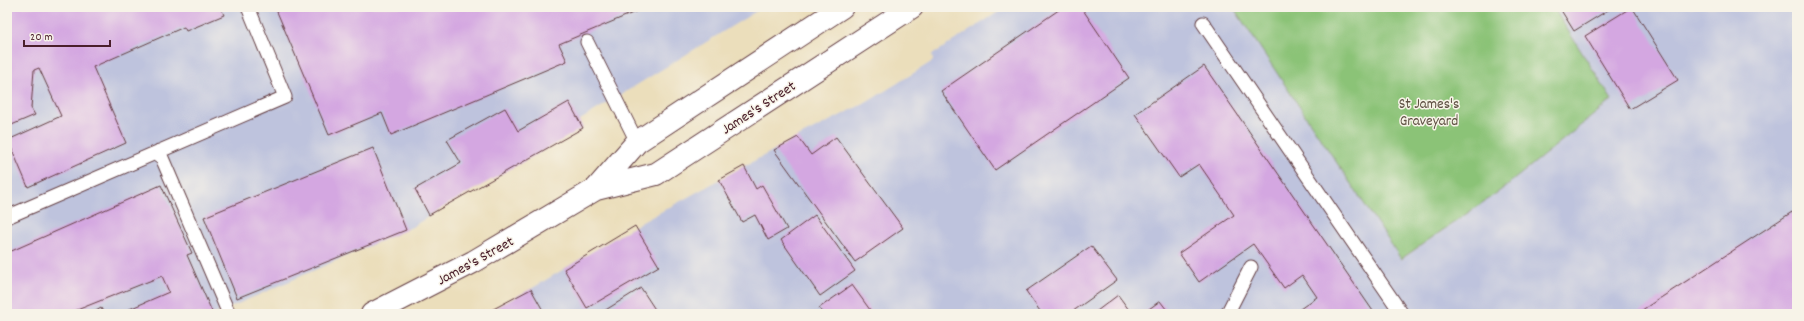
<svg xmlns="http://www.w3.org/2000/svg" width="1804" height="321" font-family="Dekko,sans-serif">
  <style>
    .industrial { fill: #bec3dd }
    .green { fill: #8bc377; stroke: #6a7151 }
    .building { fill: #d4a7e1 }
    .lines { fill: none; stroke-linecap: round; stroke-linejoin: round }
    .service-casing { stroke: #623c41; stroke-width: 15 }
    .secondary-casing { stroke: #623c41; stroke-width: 24 }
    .service { stroke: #fff; stroke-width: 13 }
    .secondary { stroke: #fff; stroke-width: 22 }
    .labels { text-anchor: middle; stroke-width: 3; stroke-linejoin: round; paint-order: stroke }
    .park-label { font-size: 15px; fill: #5e5042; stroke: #f7f3e8 }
    .street-label { font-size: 15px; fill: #4a1f2b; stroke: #f7f3e8 }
  </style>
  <rect width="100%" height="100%" fill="#f7f3e8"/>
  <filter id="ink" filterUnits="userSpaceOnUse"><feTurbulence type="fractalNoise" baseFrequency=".025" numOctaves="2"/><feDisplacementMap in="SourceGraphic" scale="8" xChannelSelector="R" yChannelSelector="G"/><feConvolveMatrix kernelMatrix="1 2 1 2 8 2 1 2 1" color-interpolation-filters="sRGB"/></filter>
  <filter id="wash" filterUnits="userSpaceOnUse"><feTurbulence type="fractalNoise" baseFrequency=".012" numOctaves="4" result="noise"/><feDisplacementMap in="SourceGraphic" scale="16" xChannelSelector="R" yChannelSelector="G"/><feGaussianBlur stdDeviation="0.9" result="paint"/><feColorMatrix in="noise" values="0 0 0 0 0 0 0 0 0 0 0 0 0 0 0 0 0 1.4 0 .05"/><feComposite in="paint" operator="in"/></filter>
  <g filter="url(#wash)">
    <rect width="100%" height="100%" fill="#ebdebb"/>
    <path class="industrial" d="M7 7H763L525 154 412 227 215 314H7Z
      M1006 7H1233L1402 259 1501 190 1612 100 1553 7H1797V314H484L531 289 635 226 798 137 869 101 933 61 932 55Z"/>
    <path class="green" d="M1233 7H1553L1612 100 1501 190 1401 259Z"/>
    <g id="blocks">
      <path class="building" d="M7 7H220L224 15 186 31 184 27 93 67 126 143 28 187 8 140 61 116 39 68 34 70 31 108 35 115 7 127Z
        M275 7H647L559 44 567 61 391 135 382 113 329 135Z
        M1063 7H1081L1129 78 995 170 941 91Z
        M1559 7H1613L1574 31Z
        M1632 7 1678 80 1630 109 1585 36Z
        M1204 66 1375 314H1293L1317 297 1302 275 1284 288 1253 244 1199 282 1179 253 1234 215 1199 164 1179 177 1135 114Z
        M569 102 583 128 429 215 415 189 461 163 447 140 505 108 518 131Z
        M798 137 811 155 836 137 903 228 855 262 774 150Z
        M373 148 406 230 237 298 204 217Z
        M744 166 756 189 762 185 787 229 768 240 755 215 742 222 719 180Z
        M161 185 192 253 187 255 213 314H118L169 292 162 276 67 314H7V253Z
        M1792 212 1797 219V314H1636Z
        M815 215 855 271 820 296 781 240Z
        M635 226 659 266 587 308 564 269Z
        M1091 246 1117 280 1069 314H1042L1026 291Z
        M852 285 873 314H823L819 308Z
        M641 288 658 314H606L604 311Z
        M531 289 545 314H484Z
        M1118 295 1132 314H1093Z
        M1160 301 1170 314H1142Z
        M101 308 104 314H91Z"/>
    </g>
  </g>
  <g filter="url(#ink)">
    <use href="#blocks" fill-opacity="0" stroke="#623c41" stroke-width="1"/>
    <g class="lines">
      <defs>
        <path id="service" d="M1203 23 1402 314
          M587 42 637 142
          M159 151 229 314
          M7 217 285 97 248 7
          M1227 314 1251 267"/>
        <path id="secondary" d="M596 189 637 142 842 7
          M372 314 473 262 596 189 656 174 912 7"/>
      </defs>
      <use href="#service" class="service-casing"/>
      <use href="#secondary" class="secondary-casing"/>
      <use href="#service" class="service"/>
      <use href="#secondary" class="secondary"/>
    </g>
  </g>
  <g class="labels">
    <g class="park-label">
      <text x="1429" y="108">St James's<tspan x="1429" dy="17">Graveyard</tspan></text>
    </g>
    <g class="street-label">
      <text transform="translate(758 107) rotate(-33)" y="5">James's Street</text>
      <text transform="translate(475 260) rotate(-29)" y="5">James's Street</text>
    </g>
  </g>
  <rect width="1804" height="321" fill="none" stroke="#f7f3e8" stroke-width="24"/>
  <path d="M24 40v6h86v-6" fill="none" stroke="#4a1f2b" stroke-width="2"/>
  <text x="30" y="40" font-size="12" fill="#4a1f2b" stroke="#f7f3e8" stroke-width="3" paint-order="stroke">20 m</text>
</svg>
